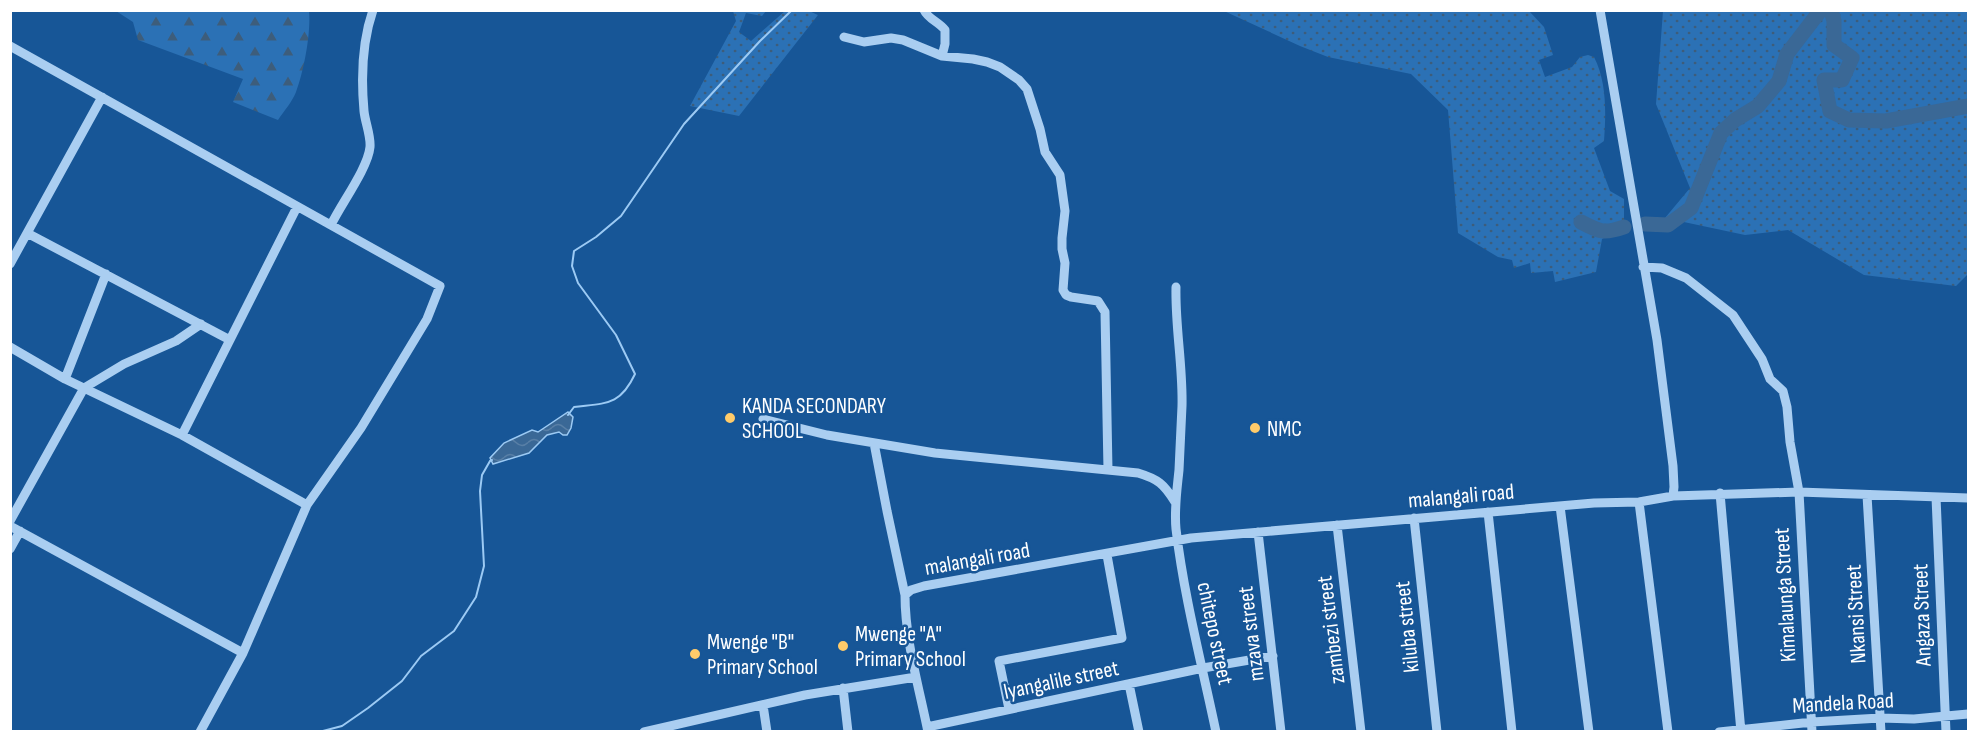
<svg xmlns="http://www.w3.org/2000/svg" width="1979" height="742" font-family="'Sofia Sans Condensed',sans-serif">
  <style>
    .grass { fill: url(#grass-dots) }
    .forest { fill: url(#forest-firs) }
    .water { fill: url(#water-waves); stroke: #9ccaf4; stroke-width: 1.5 }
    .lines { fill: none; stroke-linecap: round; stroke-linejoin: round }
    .stream { stroke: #9ccaf4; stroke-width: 2 }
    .river { stroke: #3a6896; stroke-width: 15 }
    .minor { stroke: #aacef1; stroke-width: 9 }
    .poi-dot { fill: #ffcb6a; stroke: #175697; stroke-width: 2 }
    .labels { text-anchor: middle; stroke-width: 5; stroke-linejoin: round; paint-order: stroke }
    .poi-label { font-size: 22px; fill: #fff; stroke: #175697; text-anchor: start }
    .street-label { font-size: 22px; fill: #fff; stroke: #175697 }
  </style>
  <defs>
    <pattern id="grass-dots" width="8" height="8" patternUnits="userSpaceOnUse" patternTransform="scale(1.5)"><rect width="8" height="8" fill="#2b71b5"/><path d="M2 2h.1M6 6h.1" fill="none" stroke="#3d5d7b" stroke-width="1.8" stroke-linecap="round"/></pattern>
    <pattern id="forest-firs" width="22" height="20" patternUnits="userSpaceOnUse" patternTransform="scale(1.5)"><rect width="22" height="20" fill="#2b71b5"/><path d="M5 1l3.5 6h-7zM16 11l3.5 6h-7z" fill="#3d5d7b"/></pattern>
    <pattern id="water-waves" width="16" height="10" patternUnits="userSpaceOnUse" patternTransform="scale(1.5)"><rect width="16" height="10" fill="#3a6896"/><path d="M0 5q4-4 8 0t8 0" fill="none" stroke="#587fa6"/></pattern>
  </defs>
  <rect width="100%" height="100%" fill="#175697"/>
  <path class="grass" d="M733 11H766L762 16 746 13 739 32 751 41 785 11H809L818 15 739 116 690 106 736 21Z
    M1224 11H1529L1544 27 1553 55 1539 60 1545 77 1572 67 1580 57 1588 55 1594 57C1607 82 1606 114 1604 141L1594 148 1610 191 1624 199V227L1602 239 1596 272 1555 282 1553 271 1531 273 1530 263 1514 268 1512 260 1498 257 1458 233 1448 110 1411 74 1328 57 1300 46Z
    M1663 11H1968V274L1956 286 1864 275 1788 230 1745 235 1665 218 1690 188 1656 104Z"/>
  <path class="forest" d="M116 11H309C311 33 304 71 296 92 292 102 284 111 278 120L233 102 243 79 138 40 133 22Z"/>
  <path class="water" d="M568 412 573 417 571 428 567 435H563L559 432 547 435 529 453 493 464 490 458 504 443 532 430 538 432Z"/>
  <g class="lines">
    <path class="stream" d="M568 415 574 407C606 403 620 406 635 374L616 335 578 283 572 266 574 251 596 237 621 216 684 124 760 41 792 10
      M319 732 342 726 368 708 402 681 421 656 454 631 476 597 484 566 480 491 482 475 490 461 492 460"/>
    <path class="river" d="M1831 10 1834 21V45L1852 58 1842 80H1824L1830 111 1849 120 1886 121 1968 106
      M1581 222C1600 232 1604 234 1624 227
      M1645 224 1668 225 1691 208 1721 133 1735 120 1758 106 1779 81 1787 54 1820 11 1823 10"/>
    <path class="minor" d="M924 10C928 19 939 22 945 30V44L942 56
      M844 37 864 42 891 38 903 40 942 56 973 59 987 62 1000 67 1019 80 1027 89 1040 129 1045 152 1060 175 1065 211 1062 238V249L1065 263 1063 290 1066 295 1071 297 1098 301 1105 312 1108 470
      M10 46 440 286 427 319 361 428 307 505 243 653 200 732
      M331 225C341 204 368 168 370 147 371 136 365 122 364 111 361 78 362 42 373 10
      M27 233 230 340
      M10 264 102 97
      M1643 267 1662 268 1686 278 1733 315 1762 359 1770 379 1783 391 1787 407 1790 442 1799 492 1812 732
      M1176 287C1175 326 1183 366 1182 406 1181 427 1180 449 1179 470 1177 490 1174 509 1176 529 1184 597 1202 665 1216 732
      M10 347 65 379 182 435 307 505
      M65 379 106 274
      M763 419 827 435 935 453 1138 473C1158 479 1164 484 1175 502
      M182 435 297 207
      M874 443 887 511 905 595
      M1720 493 1741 732
      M1867 495 1881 732
      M1673 496 1799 492 1968 498
      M1936 497 1946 732
      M1639 502 1668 732
      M1560 506 1589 732
      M1488 512 1512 732
      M1414 518 1437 732
      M10 521 84 388 124 364 176 341 201 324
      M1337 525 1361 732
      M10 526 243 653
      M1258 532 1281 732
      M10 549 20 531
      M1129 684 1139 732
      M843 688 848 732
      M763 705 767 732
      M1009 709 999 661 1122 638 1107 555
      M927 727 1203 668 1273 656
      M644 732 805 695 916 677
      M928 732C919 687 905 640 905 595L911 590 924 586 1191 538 1594 503 1639 502 1673 496 1674 487 1673 466 1657 340 1600 10
      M1719 732 1812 722 1880 718 1914 719 1968 714"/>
  </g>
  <g class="poi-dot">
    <circle cx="730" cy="418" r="6"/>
    <circle cx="1255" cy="428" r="6"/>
    <circle cx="843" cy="646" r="6"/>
    <circle cx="695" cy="654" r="6"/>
  </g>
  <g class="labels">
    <g class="poi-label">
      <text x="742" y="413">KANDA SECONDARY<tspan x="742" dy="25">SCHOOL</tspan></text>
      <text x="1267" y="436">NMC</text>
      <text x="855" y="641">Mwenge "A"<tspan x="855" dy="25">Primary School</tspan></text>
      <text x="707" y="649">Mwenge "B"<tspan x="707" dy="25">Primary School</tspan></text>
    </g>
    <g class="street-label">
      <text transform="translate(1461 495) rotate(-5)" y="8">malangali road</text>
      <text transform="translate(977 558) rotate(-10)" y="8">malangali road</text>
      <text transform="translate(1784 595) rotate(-93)" y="8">Kimalaunga Street</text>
      <text transform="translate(1855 614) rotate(-93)" y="8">Nkansi Street</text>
      <text transform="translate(1921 615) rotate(-92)" y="8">Angaza Street</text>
      <text transform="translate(1406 627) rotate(-96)" y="8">kiluba street</text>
      <text transform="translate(1330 630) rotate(-97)" y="8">zambezi street</text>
      <text transform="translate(1216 633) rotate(78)" y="8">chitepo street</text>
      <text transform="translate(1250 634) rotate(-97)" y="8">mzava street</text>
      <text transform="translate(1061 679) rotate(-12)" y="8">lyangalile street</text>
      <text transform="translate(1843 702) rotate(-3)" y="8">Mandela Road</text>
    </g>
  </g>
  <rect width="1979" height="742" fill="none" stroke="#ffffff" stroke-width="24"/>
</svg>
